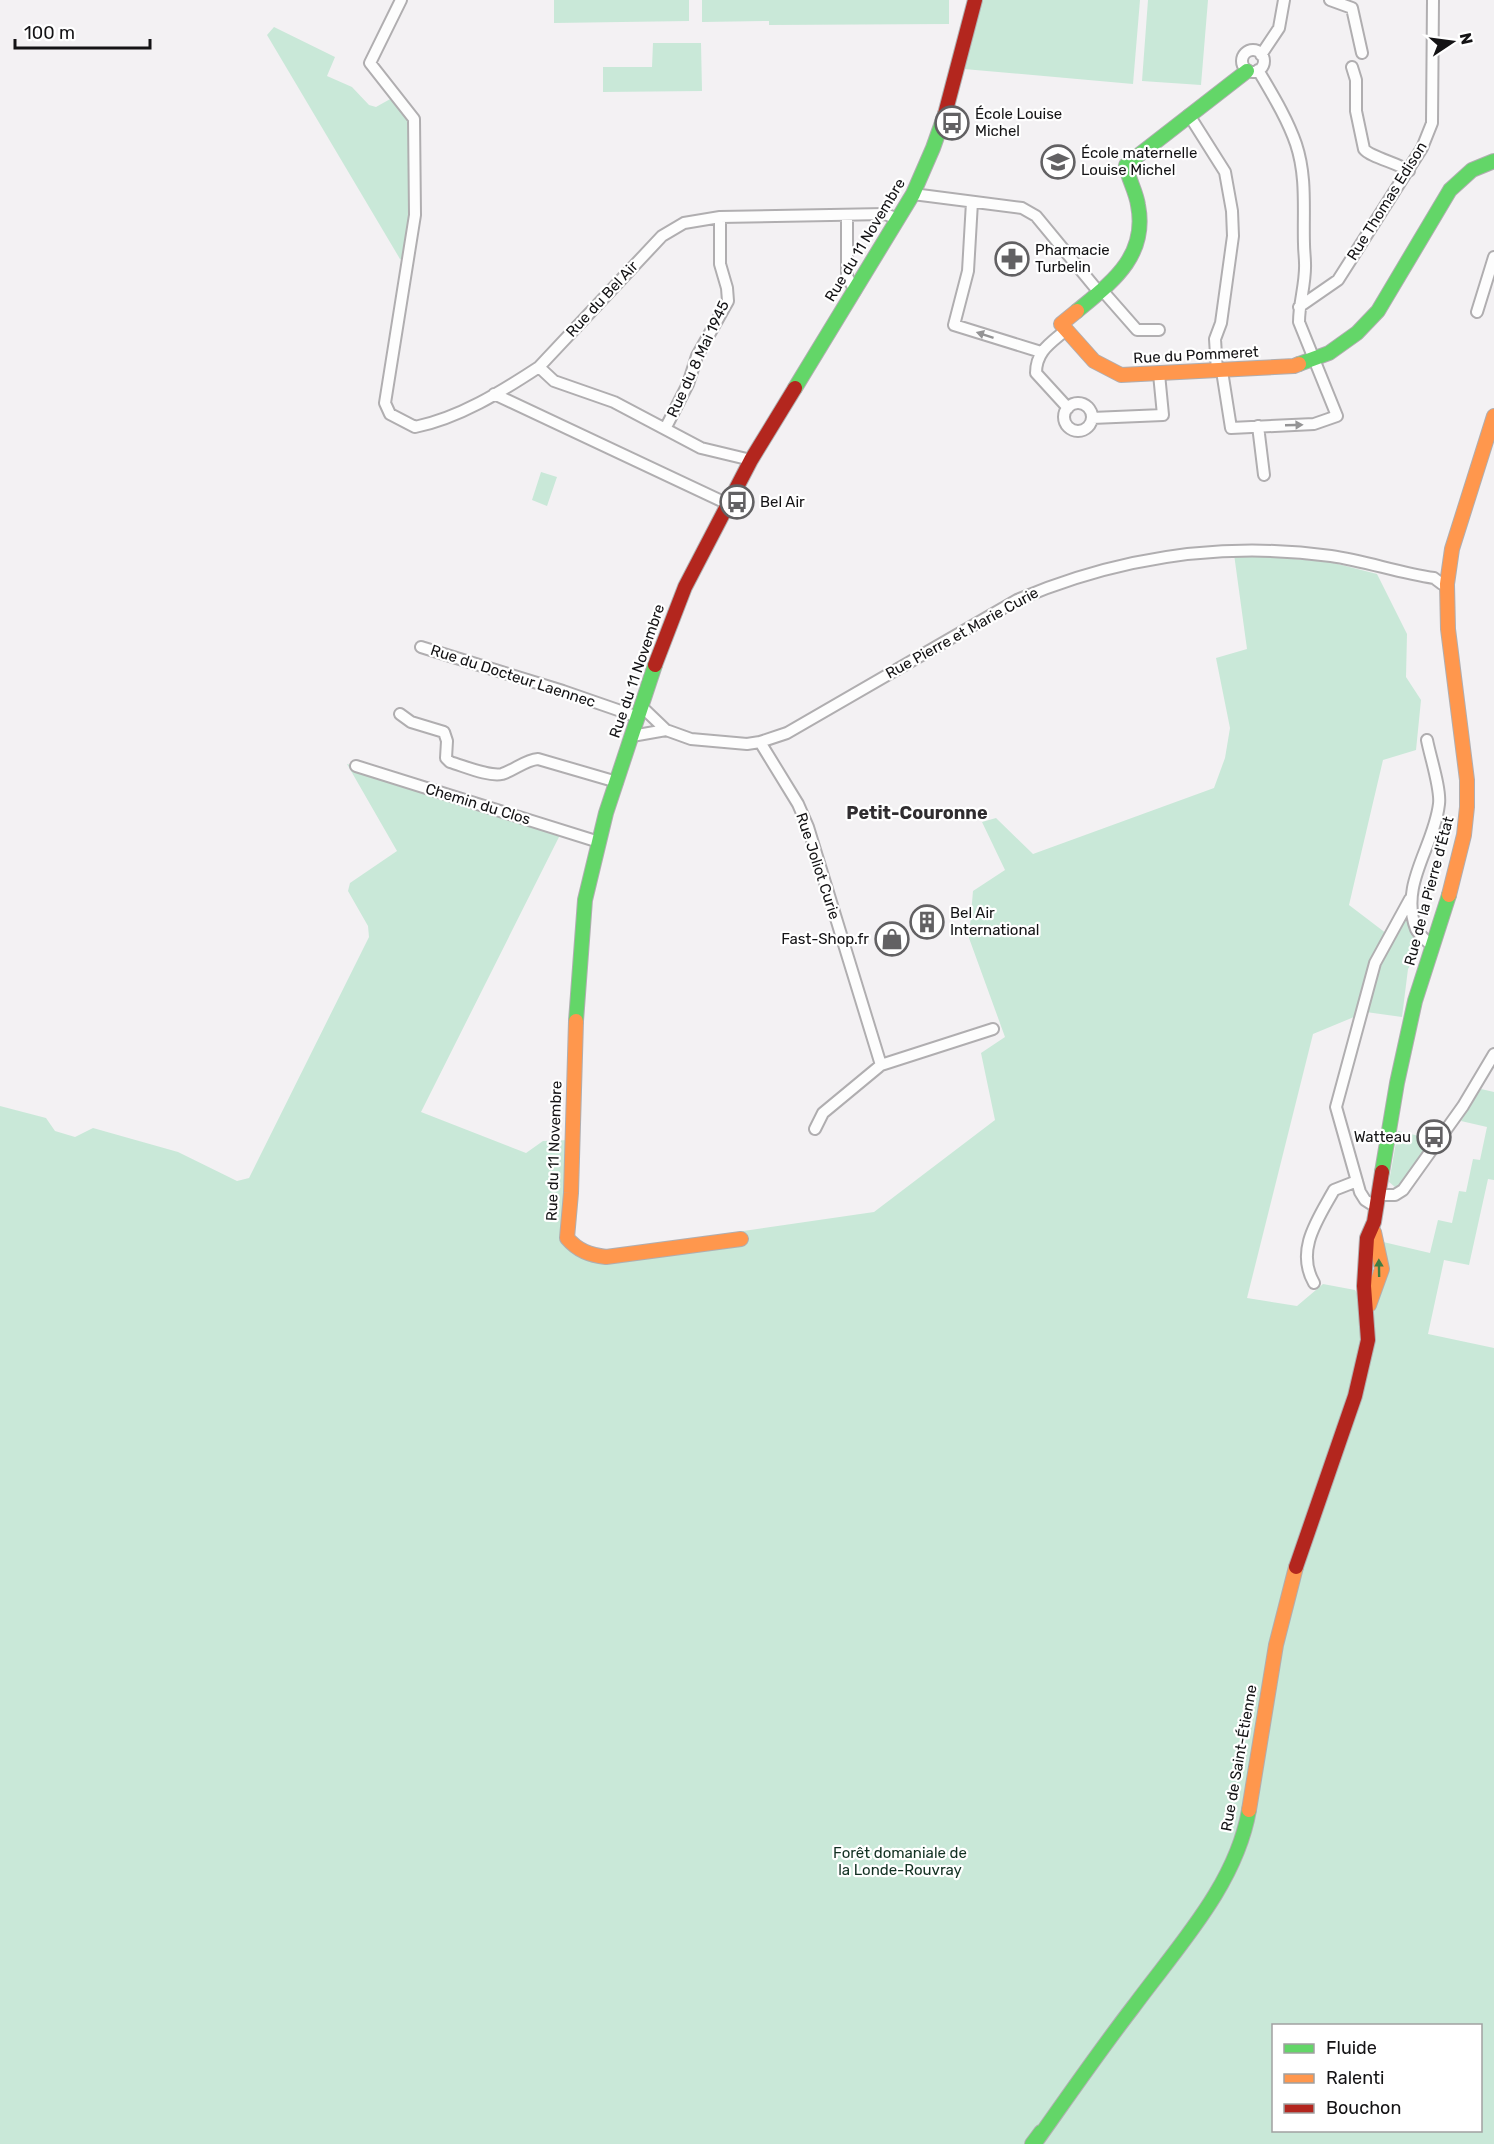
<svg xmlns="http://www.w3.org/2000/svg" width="1494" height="2144" font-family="Rubik,sans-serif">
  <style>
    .green { fill: #c9e8d8; fill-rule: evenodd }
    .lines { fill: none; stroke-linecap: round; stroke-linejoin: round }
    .street-casing { stroke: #b0aeb0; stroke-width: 14 }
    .fast-casing { stroke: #b0aeb0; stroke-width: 16 }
    .slow-casing { stroke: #b0aeb0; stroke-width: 16 }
    .jam-casing { stroke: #b0aeb0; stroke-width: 16 }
    .street { stroke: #fdfdfd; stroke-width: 10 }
    .fast { stroke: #63d668; stroke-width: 14 }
    .slow { stroke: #ff974d; stroke-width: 14 }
    .jam { stroke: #b3261e; stroke-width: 14 }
    .oneway { fill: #949495 }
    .oneway2 { fill: #3f7e43 }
    .labels { text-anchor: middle; stroke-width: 4.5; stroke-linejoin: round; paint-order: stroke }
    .poi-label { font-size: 15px; fill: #141315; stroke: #fff; text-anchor: start }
    .street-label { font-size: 15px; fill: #141315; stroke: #fff }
    .park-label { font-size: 15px; fill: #123022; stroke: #fff }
    .quarter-label { font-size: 18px; font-weight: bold; fill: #302d30; stroke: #fff }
  </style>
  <rect width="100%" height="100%" fill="#f3f1f3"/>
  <path class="green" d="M554 0H689V21L554 23Z
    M702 0H949V24L769 25V21L702 22Z
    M982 0H1140L1133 84 964 69Z
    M1148 0H1208L1201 85 1142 81Z
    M274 27 335 57 327 76 352 87 369 105 376 107 392 98 407 115 409 122 410 221 403 260 400 259 267 35Z
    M653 43H701L702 91 603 92V67H652Z
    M541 472 557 477 547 506 532 500Z
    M1234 554 1330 562 1377 574 1407 634 1406 677 1421 700 1416 750 1383 760 1349 905 1391 937 1407 914 1416 920 1419 950 1408 969 1402 1017 1366 1012 1313 1034 1247 1298 1297 1306 1323 1284 1355 1290 1373 1321 1379 1241 1430 1253 1438 1220 1452 1223 1459 1191 1466 1192 1473 1159 1480 1160 1487 1127 1461 1121 1481 1089 1494 1092V1180L1488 1179 1469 1265 1444 1260 1428 1334 1494 1348V2144H0V1106L46 1118 55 1131 75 1137 93 1128 178 1152 237 1181 249 1178 369 937 368 926 348 891 350 883 397 851 347 764 562 831 421 1112 526 1153 543 1141 570 1140 564 1235 593 1253 874 1212 995 1120 981 1053 1005 1037 969 938 973 891 1005 870 982 822 996 818 1033 854 1214 788 1225 758 1230 728 1216 658 1247 649ZM1274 2026H1480V2130H1274Z
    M1398 1131 1432 1139 1399 1185 1395 1187 1389 1182Z"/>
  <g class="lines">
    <defs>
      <path id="street" d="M401 0 370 63 414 119 415 215 385 403 390 414 415 427C459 418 501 392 539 367
        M1330 0 1352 8 1362 53
        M1242 61a11 11 0 1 1 22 0a11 11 0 1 1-22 0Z
        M1261 55 1279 28 1284 0
        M1352 67 1356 80V111L1364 149C1370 157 1398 163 1409 171
        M1189 115 1225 172 1232 211 1233 236 1221 323 1215 339 1217 371
        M913 194 1022 208 1036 216 1098 291
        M972 202 968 271 954 325 1041 352
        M847 215V276L855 291
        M1101 289 1137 330H1159
        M1299 307 1338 280 1422 148 1432 123 1433 0
        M1477 312 1494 257
        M1066 330C1051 343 1036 351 1036 373L1068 408
        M1222 371 1231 428 1314 424 1337 416 1299 322C1299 302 1306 283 1305 263 1305 257 1304 251 1304 244 1303 210 1307 177 1296 144 1287 118 1272 94 1258 70
        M494 394 728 504
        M1064 417a14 14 0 1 1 28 0a14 14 0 1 1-28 0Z
        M1092 418 1163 415 1159 374
        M1258 426 1264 475
        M665 429 688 384 697 356 728 301 727 288 720 264V217
        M751 460 701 448 614 402 554 381 539 367 662 236 684 223 720 217 885 214 898 219
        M421 647 563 691 638 717
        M642 707 666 730 691 739 747 744 760 742 787 733 1017 600C1118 557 1221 541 1331 556 1366 561 1399 573 1434 578L1442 584H1447
        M400 714 411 722 444 732 447 741 446 758 450 762C464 766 489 777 502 774 515 770 525 760 538 759L617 782
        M632 736 666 730
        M1427 740C1430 756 1441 789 1439 804 1434 847 1399 884 1416 929 1419 935 1427 941 1432 946
        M760 742 798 804 808 827 881 1065
        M356 766 599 842
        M815 1129 823 1113 881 1065 993 1029
        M1379 1195H1395L1403 1190 1463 1106 1494 1054
        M1376 1207 1365 1200 1360 1192 1336 1107 1375 963 1410 899
        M1314 1283C1295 1250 1318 1219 1334 1190L1357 1181"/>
      <path id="fast" d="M1077 311C1112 282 1148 256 1138 205 1136 191 1128 179 1126 165L1247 71
        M1299 364 1329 353 1357 333 1378 311 1450 190 1472 170 1494 161
        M795 388 913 194 933 148 945 114
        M576 1021 585 900 606 813 655 665
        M1382 1172 1397 1083 1415 1001 1449 895
        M1037 2140C1069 2095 1100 2050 1134 2006 1178 1946 1236 1885 1249 1810
        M1032 2144 1041 2132"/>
      <path id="slow" d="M1077 311 1061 324 1094 361 1121 375 1294 366 1299 364
        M1449 895 1464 835 1467 807V780L1448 629 1447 584 1452 549 1494 416
        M576 1021 571 1193 567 1238C578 1251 590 1255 606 1257L741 1239
        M1369 1305 1382 1269 1374 1232
        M1249 1810 1276 1645 1296 1567"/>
      <path id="jam" d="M945 114 975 0
        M655 665 685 587 751 460 795 388
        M1296 1567 1355 1396 1368 1340 1364 1286 1367 1238 1374 1222 1382 1172"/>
    </defs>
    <use href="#street" class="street-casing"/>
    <use href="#fast" class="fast-casing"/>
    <use href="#slow" class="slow-casing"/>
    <use href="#jam" class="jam-casing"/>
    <use href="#street" class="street"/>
    <use href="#fast" class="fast"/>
    <use href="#slow" class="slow"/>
    <use href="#jam" class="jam"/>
  </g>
  <defs><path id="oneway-solid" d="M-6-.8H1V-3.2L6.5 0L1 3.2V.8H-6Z" transform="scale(1.5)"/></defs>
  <g class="oneway">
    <use href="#oneway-solid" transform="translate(985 335) rotate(-162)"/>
    <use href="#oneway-solid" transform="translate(1294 425) rotate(-2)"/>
  </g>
  <use class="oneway2" href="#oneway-solid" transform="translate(1379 1268) rotate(-91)"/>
  <defs>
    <symbol id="bus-ring" viewBox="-11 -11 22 22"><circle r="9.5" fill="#fff" stroke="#626163" stroke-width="1.5"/><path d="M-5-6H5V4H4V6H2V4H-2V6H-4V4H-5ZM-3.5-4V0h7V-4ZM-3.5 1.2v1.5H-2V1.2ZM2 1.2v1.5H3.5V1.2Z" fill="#626163"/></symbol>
    <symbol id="school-ring" viewBox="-11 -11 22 22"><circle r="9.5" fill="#fff" stroke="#626163" stroke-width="1.5"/><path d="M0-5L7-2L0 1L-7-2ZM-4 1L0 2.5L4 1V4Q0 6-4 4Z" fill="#626163"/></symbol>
    <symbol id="pharmacy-ring" viewBox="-11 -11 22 22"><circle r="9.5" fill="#fff" stroke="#626163" stroke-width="1.5"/><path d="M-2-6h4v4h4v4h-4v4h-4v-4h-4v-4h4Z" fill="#626163"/></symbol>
    <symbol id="building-ring" viewBox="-11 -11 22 22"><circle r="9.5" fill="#fff" stroke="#626163" stroke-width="1.5"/><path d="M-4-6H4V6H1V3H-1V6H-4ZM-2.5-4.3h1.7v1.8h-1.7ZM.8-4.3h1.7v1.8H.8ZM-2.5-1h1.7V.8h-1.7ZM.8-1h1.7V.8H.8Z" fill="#626163"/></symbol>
    <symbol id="shop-ring" viewBox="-11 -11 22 22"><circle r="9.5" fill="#fff" stroke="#626163" stroke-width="1.5"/><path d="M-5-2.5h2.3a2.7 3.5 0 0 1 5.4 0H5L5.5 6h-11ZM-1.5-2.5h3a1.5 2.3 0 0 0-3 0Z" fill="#626163"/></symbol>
  </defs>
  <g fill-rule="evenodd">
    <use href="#bus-ring" x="933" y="104" width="38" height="38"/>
    <use href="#school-ring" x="1039" y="143" width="38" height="38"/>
    <use href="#pharmacy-ring" x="993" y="240" width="38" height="38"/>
    <use href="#bus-ring" x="718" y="483" width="38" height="38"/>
    <use href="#building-ring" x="908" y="903" width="38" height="38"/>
    <use href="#shop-ring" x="873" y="920" width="38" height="38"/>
    <use href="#bus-ring" x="1415" y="1118" width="38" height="38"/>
  </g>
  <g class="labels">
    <g class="poi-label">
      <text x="975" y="119">École Louise<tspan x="975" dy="17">Michel</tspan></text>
      <text x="1081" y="158">École maternelle<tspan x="1081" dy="17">Louise Michel</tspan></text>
      <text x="1035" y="255">Pharmacie<tspan x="1035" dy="17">Turbelin</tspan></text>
      <text x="760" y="507">Bel Air</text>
      <text x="950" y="918">Bel Air<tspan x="950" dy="17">International</tspan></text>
      <text x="869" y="944" text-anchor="end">Fast-Shop.fr</text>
      <text x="1411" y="1142" text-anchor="end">Watteau</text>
    </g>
    <g class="street-label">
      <text transform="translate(1387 201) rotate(-58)" y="5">Rue Thomas Edison</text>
      <text transform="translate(865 240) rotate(-59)" y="5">Rue du 11 Novembre</text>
      <text transform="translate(602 299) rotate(-47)" y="5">Rue du Bel Air</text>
      <text transform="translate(1196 355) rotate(-3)" y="5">Rue du Pommeret</text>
      <text transform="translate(698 359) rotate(-65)" y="5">Rue du 8 Mai 1945</text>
      <text transform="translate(962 633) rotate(-29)" y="5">Rue Pierre et Marie Curie</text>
      <text transform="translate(637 671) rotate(-71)" y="5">Rue du 11 Novembre</text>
      <text transform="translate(513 676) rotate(18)" y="5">Rue du Docteur Laennec</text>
      <text transform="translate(478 804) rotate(17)" y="5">Chemin du Clos</text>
      <text transform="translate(818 866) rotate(72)" y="5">Rue Joliot Curie</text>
      <text transform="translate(1429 891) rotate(-75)" y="5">Rue de la Pierre d'État</text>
      <text transform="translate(554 1151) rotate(-88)" y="5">Rue du 11 Novembre</text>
      <text transform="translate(1239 1758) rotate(-80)" y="5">Rue de Saint-Étienne</text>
    </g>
    <g class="park-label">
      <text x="900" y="1858">Forêt domaniale de<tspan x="900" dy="17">la Londe-Rouvray</tspan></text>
    </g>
    <g class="quarter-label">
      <text x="917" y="819">Petit-Couronne</text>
    </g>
  </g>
  <rect x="1272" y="2024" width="210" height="108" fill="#ffffff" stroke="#a1a1a1" stroke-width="1.5"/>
  <rect x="1284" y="2044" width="30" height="9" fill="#63d668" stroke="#a1a1a1" stroke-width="1.5"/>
  <text x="1326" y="2054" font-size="18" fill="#141315">Fluide</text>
  <rect x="1284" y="2074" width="30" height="9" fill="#ff974d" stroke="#a1a1a1" stroke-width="1.5"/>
  <text x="1326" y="2084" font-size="18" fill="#141315">Ralenti</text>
  <rect x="1284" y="2104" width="30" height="9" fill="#b3261e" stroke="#a1a1a1" stroke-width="1.5"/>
  <text x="1326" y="2114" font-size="18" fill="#141315">Bouchon</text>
  <g transform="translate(1452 42) rotate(77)" stroke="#ffffff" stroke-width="4.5" paint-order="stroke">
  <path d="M0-4.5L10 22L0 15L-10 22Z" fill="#141315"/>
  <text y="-9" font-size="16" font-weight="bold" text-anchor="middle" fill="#141315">N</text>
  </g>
  <path d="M15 39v9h135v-9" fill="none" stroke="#141315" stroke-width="3"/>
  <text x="24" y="39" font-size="18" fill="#141315" stroke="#ffffff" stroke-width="4.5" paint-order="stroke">100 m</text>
</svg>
